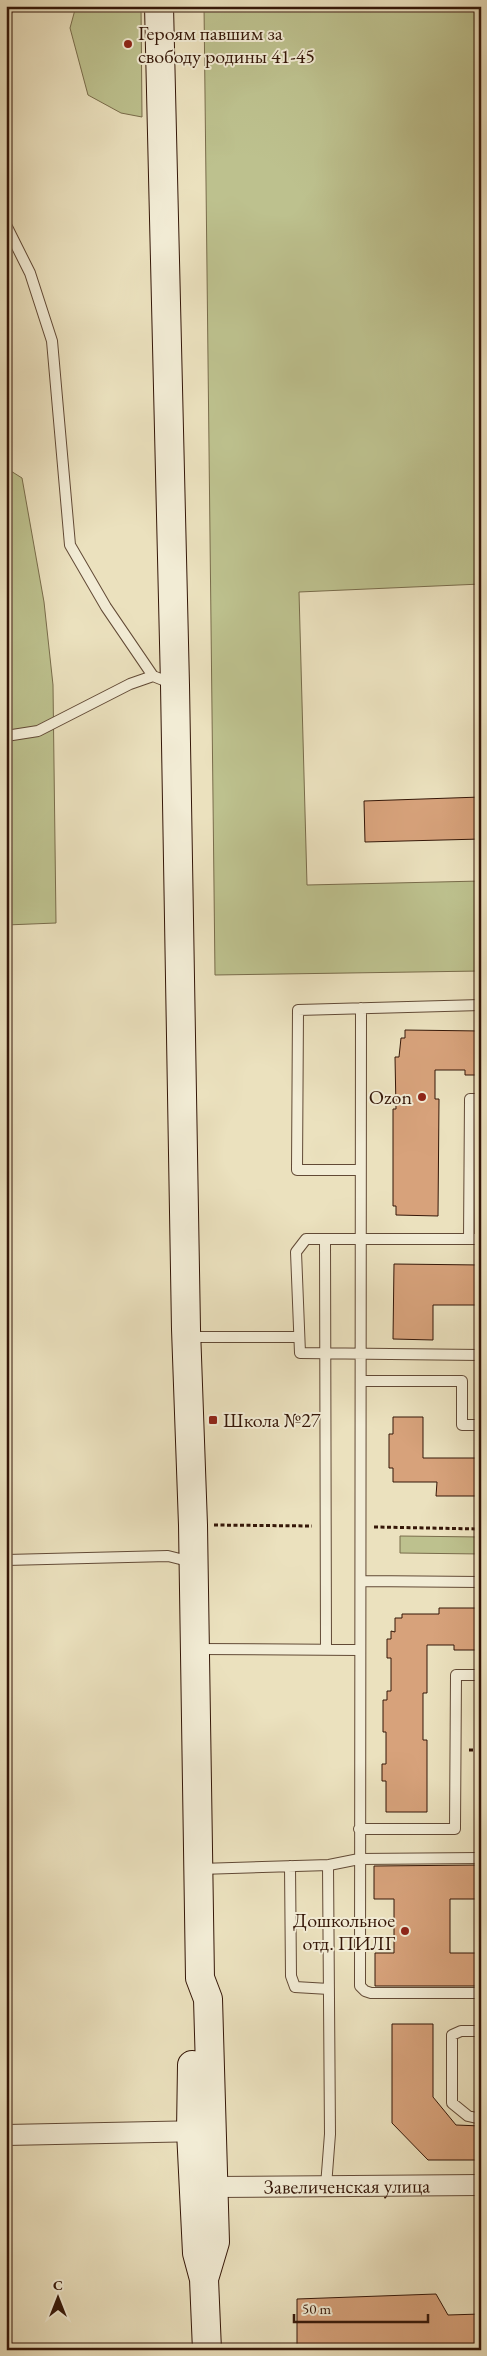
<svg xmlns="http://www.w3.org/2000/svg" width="487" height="2356" font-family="'EB Garamond',serif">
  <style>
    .green { fill: #bdc18e; stroke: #796c4b }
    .building { fill: #d7a27b; stroke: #351708 }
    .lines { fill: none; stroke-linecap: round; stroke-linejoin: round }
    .lane-casing { stroke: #624a36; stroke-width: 12 }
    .street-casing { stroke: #624a36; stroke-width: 22 }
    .secondary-casing { stroke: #351708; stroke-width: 30 }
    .path { stroke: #351708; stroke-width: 3; stroke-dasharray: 4 2.5; stroke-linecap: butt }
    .lane { stroke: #f2ecd5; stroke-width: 10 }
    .street { stroke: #f2ecd5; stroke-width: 20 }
    .secondary { stroke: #f2ecd5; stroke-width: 28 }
    .poi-dot { fill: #8f2418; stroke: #f2ecd5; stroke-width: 2 }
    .labels { text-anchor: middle; stroke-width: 4; stroke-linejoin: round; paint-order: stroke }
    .poi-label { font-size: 20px; fill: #351708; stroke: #f2ecd5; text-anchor: start }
    .street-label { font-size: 20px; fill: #351708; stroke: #f2ecd5 }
  </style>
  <rect width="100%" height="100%" fill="#ebe1be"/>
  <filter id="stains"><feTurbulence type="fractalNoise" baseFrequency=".004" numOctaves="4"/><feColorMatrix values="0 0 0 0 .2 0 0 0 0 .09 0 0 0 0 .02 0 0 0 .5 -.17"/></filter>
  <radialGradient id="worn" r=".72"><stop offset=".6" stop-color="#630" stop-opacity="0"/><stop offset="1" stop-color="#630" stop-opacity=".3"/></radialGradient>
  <path class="green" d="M76 6H141L142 117 121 113 88 95 70 28Z
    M204 6H481V584L299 592 307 885 481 881V971L215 975Z
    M6 468 22 478 44 602 53 685 56 923 6 925Z
    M400 1536 481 1537V1554L400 1553Z"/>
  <path class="building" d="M481 797V839L365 842 364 801Z
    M405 1030 481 1031V1075H465V1070H435V1099H439L438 1216 396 1215V1206H393V1109H396L395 1057H399L401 1038H405Z
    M394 1264 481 1265V1305H433V1340L393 1339Z
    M393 1417H423V1458H481V1496H436L437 1482H393V1468H389V1434H393Z
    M439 1608H481V1650H454V1645H427V1693H423V1740H427V1812H386V1781H382V1764H386V1732H383V1700H387V1691H391V1658H387V1639H391V1631L395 1632V1618H402V1614H439Z
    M481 1865V1899H450V1953H481V1986H375V1953H394V1899H374V1866Z
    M392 2024H433V2097L456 2125 481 2126V2160H428L392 2123Z
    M436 2294 448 2315 481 2314V2350H297V2299Z"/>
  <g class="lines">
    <defs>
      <path id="lane" d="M6 12 10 6
        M6 225 30 273 52 341 70 545 106 607 153 676
        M6 736 38 731 130 684 153 676 173 684
        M361 1008 360 1986 365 1991 371 1993H481
        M481 1099H470L469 1239H306L296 1252 300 1353 481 1355
        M360 1170H297L298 1010 481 1005
        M325 1239 326 1650
        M469 1239H481
        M187 1337H299
        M362 1381H462V1425H481
        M6 1560 168 1556 192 1562
        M361 1581 481 1582
        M195 1649 360 1650
        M359 1829H455L456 1675H481
        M290 1866 291 1976 295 1987 329 1989
        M200 1869 329 1865 359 1859 481 1858
        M481 2031H461L452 2035V2103L468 2116 481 2119
        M326 2186 330 2134 328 1865"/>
      <g id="street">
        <path d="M6 2135 204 2131"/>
        <path id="s1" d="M213 2187 481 2185"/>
      </g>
      <path id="secondary" d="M159 6 175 685 186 1329 193 1525 200 1978 208 1999 215 2242 204 2279
        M192 2065 191 2131 197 2253 204 2279 207 2350"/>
    </defs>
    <use href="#lane" class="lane-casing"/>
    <use href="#street" class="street-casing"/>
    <use href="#secondary" class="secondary-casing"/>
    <path class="path" d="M214 1525 312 1526
      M374 1527 481 1529
      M469 1750H481"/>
    <use href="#lane" class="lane"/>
    <use href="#street" class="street"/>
    <use href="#secondary" class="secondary"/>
  </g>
  <g class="poi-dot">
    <circle cx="128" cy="44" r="5"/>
    <circle cx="422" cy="1097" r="5"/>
    <rect x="208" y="1415" width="10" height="10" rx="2.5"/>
    <circle cx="405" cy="1931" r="5"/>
  </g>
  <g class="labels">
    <g class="poi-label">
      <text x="138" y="40">Героям павшим за<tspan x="138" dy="23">свободу родины 41-45</tspan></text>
      <text x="412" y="1104" text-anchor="end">Ozon</text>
      <text x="223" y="1427">Школа №27</text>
      <text x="395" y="1927" text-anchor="end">Дошкольное<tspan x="395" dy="23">отд. ПИЛГ</tspan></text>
    </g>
    <g class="street-label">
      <text dy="7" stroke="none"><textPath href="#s1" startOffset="134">Завеличенская улица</textPath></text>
    </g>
  </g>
  <rect width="487" height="2356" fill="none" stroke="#ebe1be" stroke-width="25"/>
  <rect x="8" y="8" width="472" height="2341" fill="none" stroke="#351708" stroke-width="2.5"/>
  <rect x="12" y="12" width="462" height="2331" fill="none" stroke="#351708"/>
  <g transform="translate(58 2298)" stroke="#f2ecd5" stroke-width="4" paint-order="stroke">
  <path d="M0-4L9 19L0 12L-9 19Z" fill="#351708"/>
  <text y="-8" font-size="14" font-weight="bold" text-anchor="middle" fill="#351708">С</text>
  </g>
  <path d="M294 2314v8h134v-8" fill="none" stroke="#351708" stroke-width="2.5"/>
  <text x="302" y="2314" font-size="15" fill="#351708" stroke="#f2ecd5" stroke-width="4" paint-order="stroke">50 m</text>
  <rect width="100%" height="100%" filter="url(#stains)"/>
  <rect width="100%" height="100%" fill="url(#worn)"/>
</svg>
